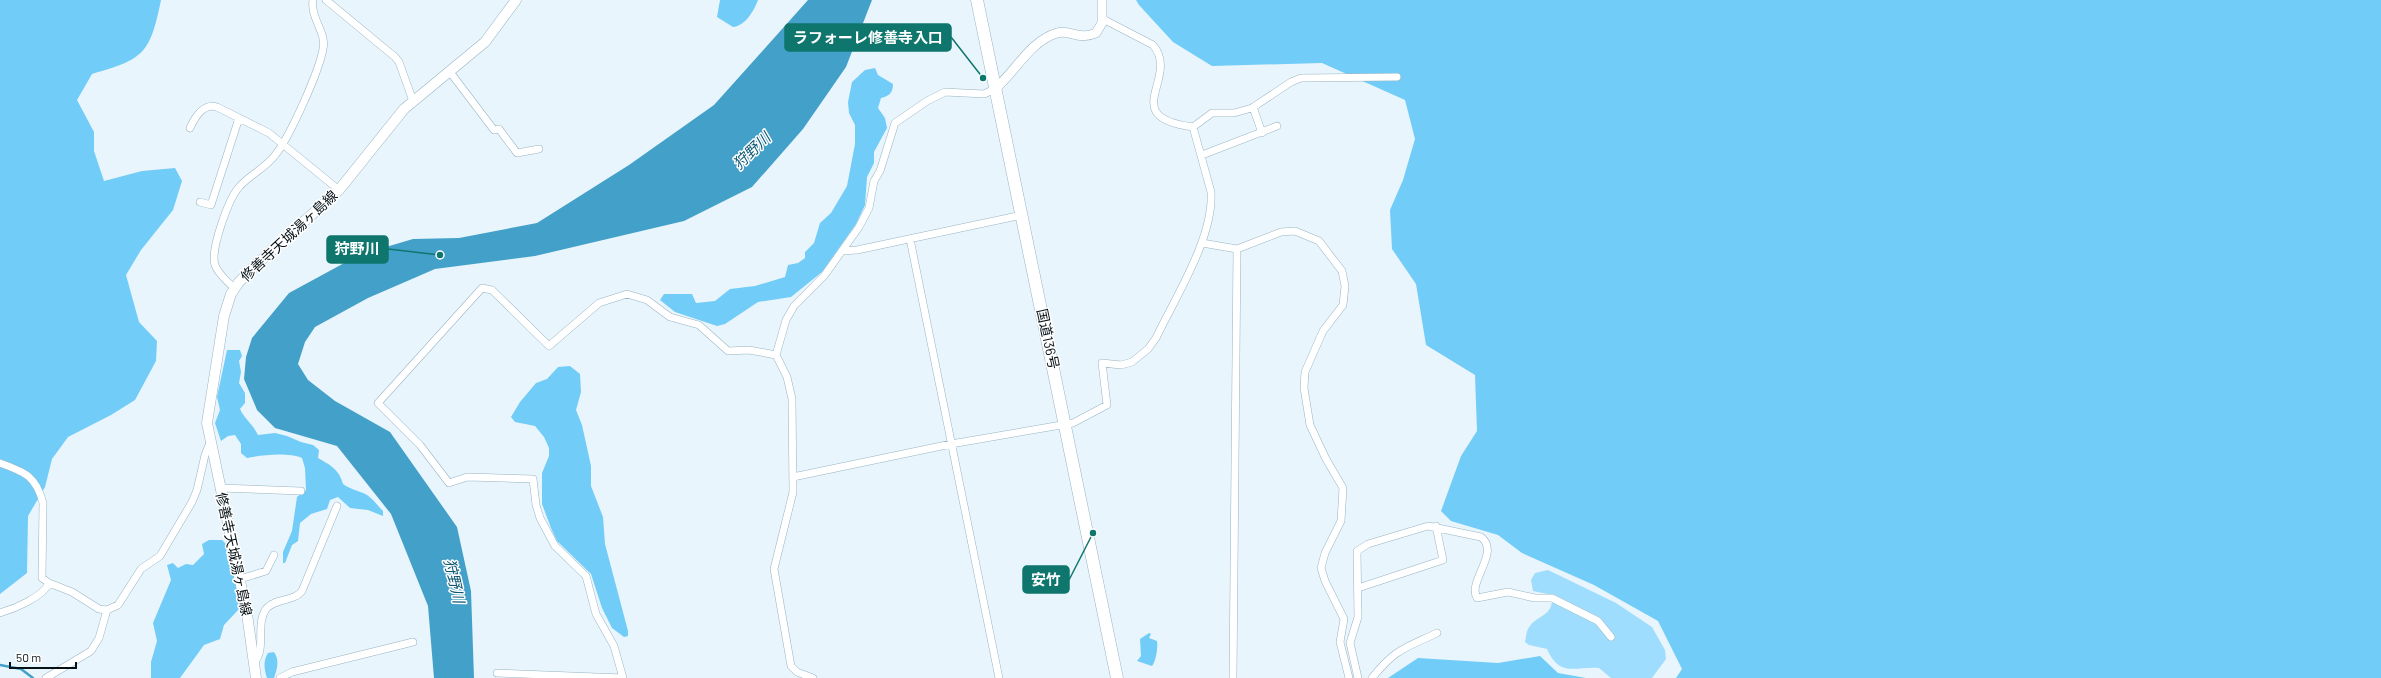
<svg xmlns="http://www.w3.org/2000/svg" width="2381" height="678" font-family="Barlow,'Noto Sans JP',sans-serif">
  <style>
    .green { fill: #9eddfd }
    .forest { fill: #71ccf7 }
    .water { fill: #43a0c9 }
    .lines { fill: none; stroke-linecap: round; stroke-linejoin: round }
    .stream { stroke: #43a0c9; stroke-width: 2.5 }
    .minor-casing { stroke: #97b4c3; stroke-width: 8 }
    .tertiary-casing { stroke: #97b4c3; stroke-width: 10 }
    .secondary-casing { stroke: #97b4c3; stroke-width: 11 }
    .trunk-casing { stroke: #97b4c3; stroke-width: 13 }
    .minor { stroke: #fff; stroke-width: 7 }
    .tertiary { stroke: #fff; stroke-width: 9 }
    .secondary { stroke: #fff; stroke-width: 10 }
    .trunk { stroke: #fff; stroke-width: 12 }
    .labels { text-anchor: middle; stroke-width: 3; stroke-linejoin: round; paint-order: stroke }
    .street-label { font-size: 14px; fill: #061116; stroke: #fff }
    .water-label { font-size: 15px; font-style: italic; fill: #0d5875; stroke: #fff }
    .leader { fill: none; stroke: #0f766e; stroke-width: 1.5 }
    .callout-dot { fill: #0f766e; stroke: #fff; stroke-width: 1.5 }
    .callout { fill: #0f766e; stroke: #0f766e; stroke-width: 1.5 }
    .callout-label { font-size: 15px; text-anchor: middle; font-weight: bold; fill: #fff }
  </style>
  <rect width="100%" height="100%" fill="#e9f5fc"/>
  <path class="green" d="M1548 570 1616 603 1652 627 1665 650 1666 659 1652 678H1611L1599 668C1575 666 1560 678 1547 649L1529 645 1525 642C1526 638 1526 633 1528 629 1536 614 1554 618 1552 595L1533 591 1531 580 1535 573Z"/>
  <path class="forest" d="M0 0H161C150 54 144 59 92 74L77 100 94 132V151L104 181 142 171 175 168 182 181 173 210 141 250 126 275 139 322 157 341 156 361 135 400 111 415 68 437 52 459 45 487 28 516 27 573 0 594Z
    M720 0H758C754 11 745 26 733 27L717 17Z
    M1136 0H2381V678H1676L1682 669 1658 621 1594 585 1522 553 1498 535 1451 521 1441 511 1461 456 1477 431 1475 375 1426 345 1416 284 1392 249 1390 210 1403 180 1415 139 1405 100 1322 63 1212 66 1173 42 1139 5Z
    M875 68 878 75 893 84C893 93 889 96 881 98L878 108 885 118 887 128 874 152V163L867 177 865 205 856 224 822 272 791 297 758 302 725 324 717 326 675 312 660 300 664 294H692L696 303 715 301 730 289 755 286 785 277 788 265 798 263 805 258V252L814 243 820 223 831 213 847 186 855 144V125L849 113 848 102 852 82 865 70Z
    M227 350H240L242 356 239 361 241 372 239 383 245 393V403L240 409C245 420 253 424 258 435L275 433 287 436 301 442 313 445 319 450 318 458C330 465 339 469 343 484 350 489 356 490 363 493 371 496 377 505 383 511V516L368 510 350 508 338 497 330 500 327 509 311 514 300 523 298 541 292 545 285 563H283V552L292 531 297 497 306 490 305 468 302 458C288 452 261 455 247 458L241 453V444L235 435 228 436 221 441 215 423 220 410 217 397Z
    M570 366 580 374 581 392 576 410 582 425 591 466V486L603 517 605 544 628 631V636L624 637 612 628 602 608 591 574 557 541 551 528 542 504V473L549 456V448L544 437 535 426 515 422 511 417 520 402 536 383 547 379 558 367Z
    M209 540H222L226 544 227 559 236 577 240 608 224 625 220 639 204 645 180 678H151V662L157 641 153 623 171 580 167 565 173 563 178 568 186 564 193 565 204 554 202 544Z
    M1149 633 1151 634 1149 638 1157 641C1158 648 1156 661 1152 666L1137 661 1141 656 1140 639Z
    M274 652C280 661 277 669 274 678H267C264 669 263 661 268 653Z
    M1540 656 1558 673 1586 678H1388L1418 658 1498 663Z"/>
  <path class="water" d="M808 0H872L846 67 803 129 752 187 684 221 535 256 435 269 368 298 315 327 305 342 298 364 308 380 335 401 390 432 457 527 471 591 474 678H434L428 606 391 514 337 446 275 428 257 410 244 379 246 357 252 338 289 293 359 255 413 239 459 238 537 223 629 165 714 105Z"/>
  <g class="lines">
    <path class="stream" d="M0 665 21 669 33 678"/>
    <defs>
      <path id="minor" d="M326 0 395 57 399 62 413 101
        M1103 19 1153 45C1181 78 1116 117 1193 127L1212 113H1234L1252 108 1291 82 1301 78 1397 77
        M450 72 494 130 499 129 517 153 539 149
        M1253 107 1262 133
        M190 128C195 117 203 103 217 107L269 133 339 190
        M1202 155 1277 126
        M200 202 211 205 239 118
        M910 239 999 678
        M1202 243 1237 249 1281 232 1295 231 1319 241 1342 271 1345 286 1343 305 1323 331 1305 372 1304 388 1310 425 1326 459 1343 488 1341 521 1325 553 1321 568 1325 581 1344 619 1340 642 1349 678
        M843 251 857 250 1022 215
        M234 288C227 281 218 274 215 265 210 250 229 197 240 186 251 174 267 167 276 154 290 136 319 72 323 49 327 33 310 18 313 0
        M0 463C25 472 36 476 43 503L42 578 49 583 72 592 99 609 107 610 118 605 141 569 160 556 192 502 197 490 205 455 211 440
        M793 477 951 444 1073 423 1107 405 1102 363 1121 365 1132 362 1148 349 1156 338C1175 298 1214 237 1211 192L1193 127
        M220 488 301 491
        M240 579 266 571 274 555
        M1358 588 1443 560 1436 526
        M0 613C14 609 43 597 49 583
        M254 663C267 648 255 625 266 609 274 598 294 602 302 591L337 506
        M497 673 623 678
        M46 678 91 651 99 638 107 610
        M280 678 292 672 413 642
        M623 678 614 646 596 614 586 576 555 546 540 518 536 505 533 479 467 477 449 483 420 445 378 403 482 288 492 290 549 346 599 303 627 294 647 300 670 317 699 325 728 351 749 350 776 355
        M813 678 797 672 791 666 774 569 793 492 792 399 787 377 776 355 786 320 794 306 824 276 859 227 869 208 874 181 880 171 895 123 927 101 945 92 984 94 995 89
        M1233 678 1237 249
        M1358 678 1350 643 1358 617 1357 551 1368 544 1428 526 1481 537C1501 552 1467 582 1477 598L1508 592 1535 598H1552L1598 621 1611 637
        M1372 678C1395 649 1405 648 1437 633"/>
      <path id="tertiary" d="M995 89C1016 71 1030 41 1057 33 1070 29 1078 41 1096 33L1102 23V0"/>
      <path id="secondary" d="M256 678 247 614 207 423 224 316 231 294 239 282 258 263 339 190 404 109 485 42 516 0"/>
      <path id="trunk" d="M977 0 1117 678"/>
    </defs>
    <use href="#minor" class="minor-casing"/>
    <use href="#tertiary" class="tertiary-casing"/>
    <use href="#secondary" class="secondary-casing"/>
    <use href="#trunk" class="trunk-casing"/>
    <use href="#minor" class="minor"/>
    <use href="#tertiary" class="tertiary"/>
    <use href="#secondary" class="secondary"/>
    <use href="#trunk" class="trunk"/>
  </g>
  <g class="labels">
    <g class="street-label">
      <text transform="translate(289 236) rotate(-43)" y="5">修善寺天城湯ヶ島線</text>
      <text transform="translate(1048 339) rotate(78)" y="5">国道136号</text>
      <text transform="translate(234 554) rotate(78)" y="5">修善寺天城湯ヶ島線</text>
    </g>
    <g class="water-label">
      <text transform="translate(752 151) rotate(-44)" y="5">狩野川</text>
      <text transform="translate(454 581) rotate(77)" y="5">狩野川</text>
    </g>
  </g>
  <path class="leader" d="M983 78L951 37M440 255L388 249M1093 533L1069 580"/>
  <g class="callout-dot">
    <circle cx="983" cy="78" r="4"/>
    <circle cx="440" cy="255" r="4"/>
    <circle cx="1093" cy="533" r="4"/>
  </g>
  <g class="callout">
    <rect x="785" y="24" width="166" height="27" rx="4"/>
    <rect x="327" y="236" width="61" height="27" rx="4"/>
    <rect x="1023" y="566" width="46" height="27" rx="4"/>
  </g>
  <g class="callout-label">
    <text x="868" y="43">ラフォーレ修善寺入口</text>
    <text x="357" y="254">狩野川</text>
    <text x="1046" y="585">安竹</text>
  </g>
  <path d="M10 662v6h66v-6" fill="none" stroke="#061116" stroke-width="2"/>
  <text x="16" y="662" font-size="12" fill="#061116" stroke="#ffffff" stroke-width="3" paint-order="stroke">50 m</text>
</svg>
